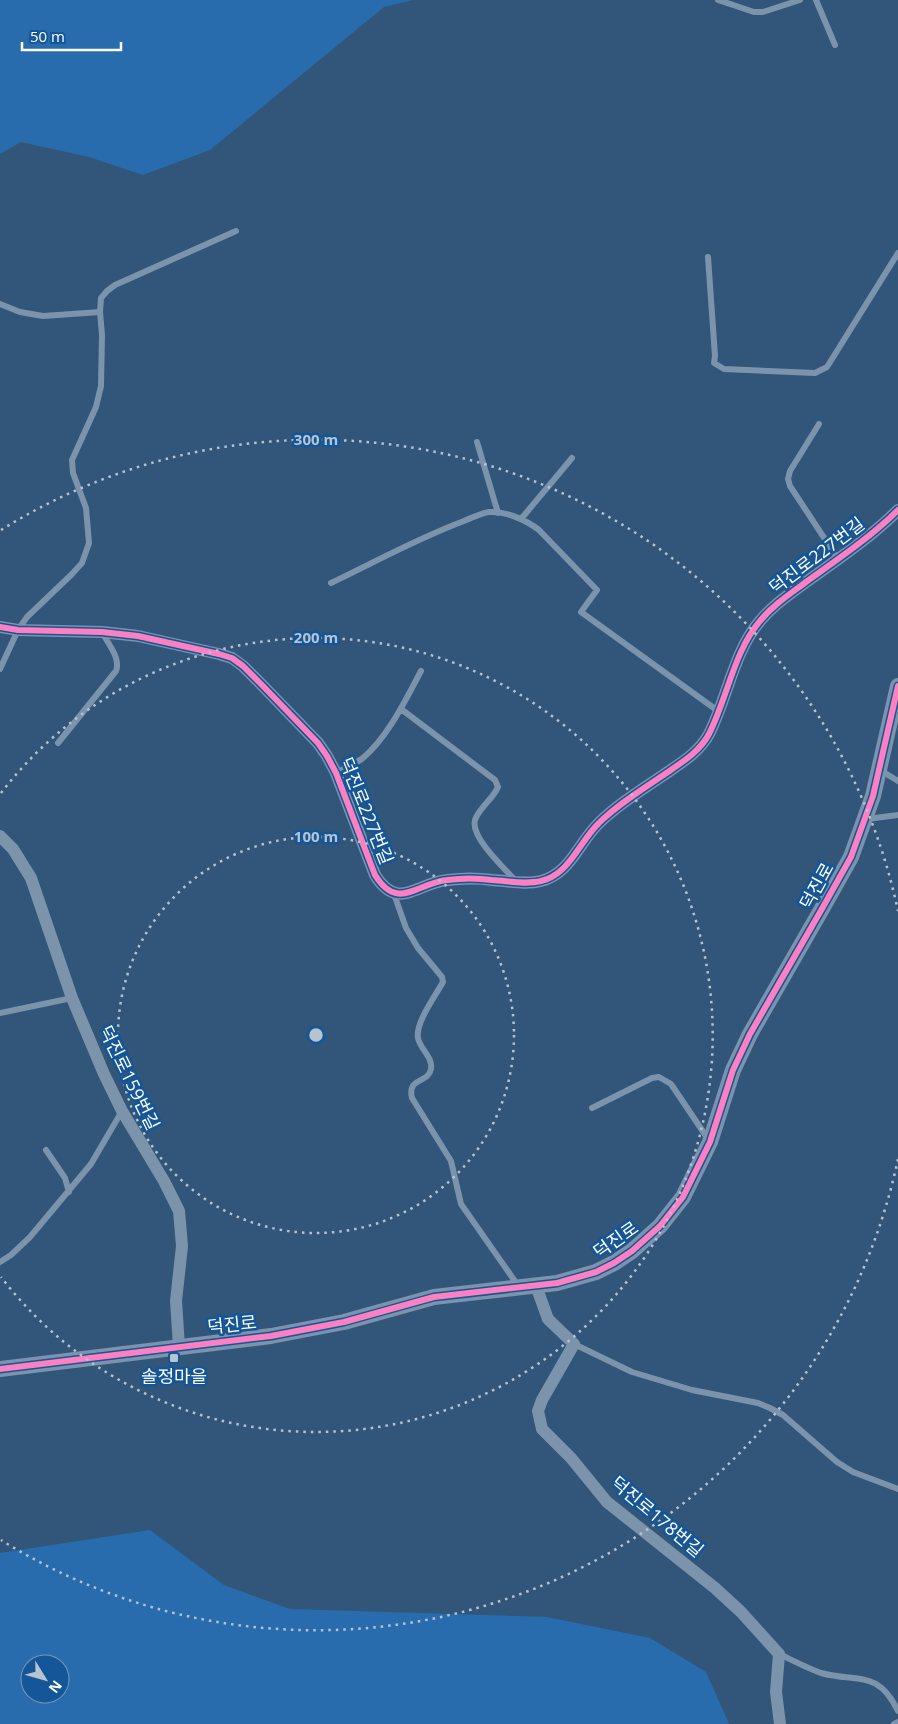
<svg xmlns="http://www.w3.org/2000/svg" width="898" height="1724" font-family="'Open Sans','Noto Sans KR',sans-serif">
  <style>
    .green { fill: #286cae; fill-rule: evenodd }
    .lines { fill: none; stroke-linecap: round; stroke-linejoin: round }
    .service { stroke: #7b93ab; stroke-width: 6 }
    .minor { stroke: #7b93ab; stroke-width: 12 }
    .tertiary { stroke: #7b93ab; stroke-width: 16 }
    .cycleway-casing { stroke: #145697; stroke-width: 9 }
    .cycleway { stroke: #ff80c0; stroke-width: 6 }
    .ring { fill: none; stroke: #b7c4d0; stroke-width: 2.5; stroke-dasharray: 2.5 5 }
    .poi-dot { fill: #b7c4d0; stroke: #145697; stroke-width: 2 }
    .labels { text-anchor: middle; stroke-width: 5; stroke-linejoin: round; paint-order: stroke }
    .street-label { font-size: 18px; fill: #fff; stroke: #145697 }
    .poi-label { font-size: 18px; fill: #fff; stroke: #145697 }
    .centre { fill: #b7c4d0; stroke: #145697; stroke-width: 2.5 }
    .ring-label { font-size: 15px; text-anchor: middle; font-weight: bold; fill: #b7c4d0; stroke: #145697; stroke-width: 5; stroke-linejoin: round; paint-order: stroke }
  </style>
  <rect width="100%" height="100%" fill="#325679"/>
  <path class="green" d="M0 0H413L384 7 210 150 143 175 89 157 21 142 0 154Z
    M150 1530 224 1585 290 1609 547 1617 650 1638 706 1672 729 1724H0V1553ZM30 1664H60V1694H30Z"/>
  <g class="lines">
    <path class="service" d="M718 0 754 12H763L800 0
      M816 0 835 45
      M708 257 715 356 714 363 724 369 815 373 827 367 898 253
      M0 304 20 312 43 316 100 312
      M819 424 790 471 788 479 790 486 838 559
      M477 442 498 513
      M521 519 572 458
      M331 583C375 562 418 538 464 521 472 518 481 513 489 512 506 511 526 520 539 530L597 590 581 612 718 711
      M0 669 18 630 27 617 71 575 82 563 89 543 86 508 73 473 72 460 96 407 101 386 102 335 100 312 101 298 107 291 115 285 236 231
      M401 709 495 780 498 787C493 799 479 808 475 820 470 837 505 869 516 881
      M58 743 116 671C121 658 108 644 102 632
      M880 770 898 781
      M336 773C345 768 355 764 363 758 388 737 406 699 421 671
      M867 819 898 815
      M394 894 406 928 418 948 442 977 443 982C436 995 415 1023 418 1038 420 1049 433 1057 431 1069 428 1084 407 1077 412 1098L451 1161 461 1204 519 1287
      M0 1013 72 998
      M592 1108 652 1078 659 1077 671 1084 708 1139
      M46 1150 65 1178 69 1192
      M0 1262 11 1255 30 1237 91 1164 122 1111
      M574 1344 632 1372 692 1390 758 1403 770 1408 783 1415 837 1462 853 1472 898 1489
      M779 1654C792 1660 807 1668 821 1673 858 1683 878 1669 898 1711
      M894 1724 898 1722"/>
    <path class="minor" d="M0 627 18 630 102 632 138 636 219 654 232 658 243 666 261 684 318 743 327 756 336 773 375 875C398 912 417 883 447 880 462 878 478 878 492 880 509 881 525 885 541 881 570 874 579 842 599 823 617 805 640 791 662 776 679 764 699 753 709 734 727 699 734 651 760 621 773 605 790 594 806 582 838 559 871 537 898 510
      M0 836 13 849 31 878 72 998 104 1074 122 1111 164 1181 179 1211 182 1246 176 1301 179 1346
      M536 1286 548 1319 574 1344 542 1400 538 1411 542 1429 571 1458 607 1502 715 1588 741 1612 779 1654 776 1692 780 1724"/>
    <path class="tertiary" d="M0 1369 271 1336 344 1322 434 1297 557 1283 596 1272 614 1263 632 1251 660 1226 683 1197 710 1142 733 1070 750 1034 823 907 851 857 873 796 898 686"/>
    <defs>
      <path id="cycleway" d="M0 627 18 630 102 632 138 636 219 654 232 658 243 666 261 684 318 743 327 756 336 773 375 875C398 912 417 883 447 880 462 878 478 878 492 880 509 881 525 885 541 881 570 874 579 842 599 823 617 805 640 791 662 776 679 764 699 753 709 734 727 699 734 651 760 621 773 605 790 594 806 582 838 559 871 537 898 510
        M0 1369 271 1336 344 1322 434 1297 557 1283 596 1272 614 1263 632 1251 660 1226 683 1197 710 1142 733 1070 750 1034 823 907 851 857 873 796 898 686"/>
    </defs>
    <use href="#cycleway" class="cycleway-casing"/>
    <use href="#cycleway" class="cycleway"/>
  </g>
  <g class="ring">
    <circle cx="316" cy="1035" r="198"/>
    <path d="M1 793A397 397 0 1 1 1 1277"/>
    <path d="M898 1159A595 595 0 0 1 1 1540M1 530A595 595 0 0 1 898 911"/>
  </g>
  <rect class="poi-dot" x="169" y="1353" width="10" height="10" rx="2.5"/>
  <g class="labels">
    <g class="street-label">
      <text transform="translate(817 556) rotate(-37)" y="6">덕진로227번길</text>
      <text transform="translate(366 811) rotate(68)" y="6">덕진로227번길</text>
      <text transform="translate(817 886) rotate(-61)" y="6">덕진로</text>
      <text transform="translate(129 1078) rotate(64)" y="6">덕진로159번길</text>
      <text transform="translate(616 1240) rotate(-35)" y="6">덕진로</text>
      <text transform="translate(232 1325) rotate(-6)" y="6">덕진로</text>
      <text transform="translate(657 1517) rotate(40)" y="6">덕진로178번길</text>
    </g>
    <g class="poi-label">
      <text x="174" y="1383">솔정마을</text>
    </g>
  </g>
  <circle cx="316" cy="1035" r="8" class="centre"/>
  <g class="ring-label">
    <text x="316" y="445">300 m</text>
    <text x="316" y="643">200 m</text>
    <text x="316" y="842">100 m</text>
  </g>
  <g transform="translate(45 1679) rotate(127)"><circle r="24" fill="#145697" stroke="#729ac1"/>
  <path d="M0-4L9 19L0 12L-9 19Z" fill="#b7c4d0"/>
  <text y="-8" font-size="14" font-weight="bold" text-anchor="middle" fill="#ffffff">N</text>
  </g>
  <path d="M22 42v8h99v-8" fill="none" stroke="#ffffff" stroke-width="2.5"/>
  <text x="30" y="42" font-size="15" fill="#ffffff" stroke="#145697" stroke-width="4" paint-order="stroke">50 m</text>
</svg>
